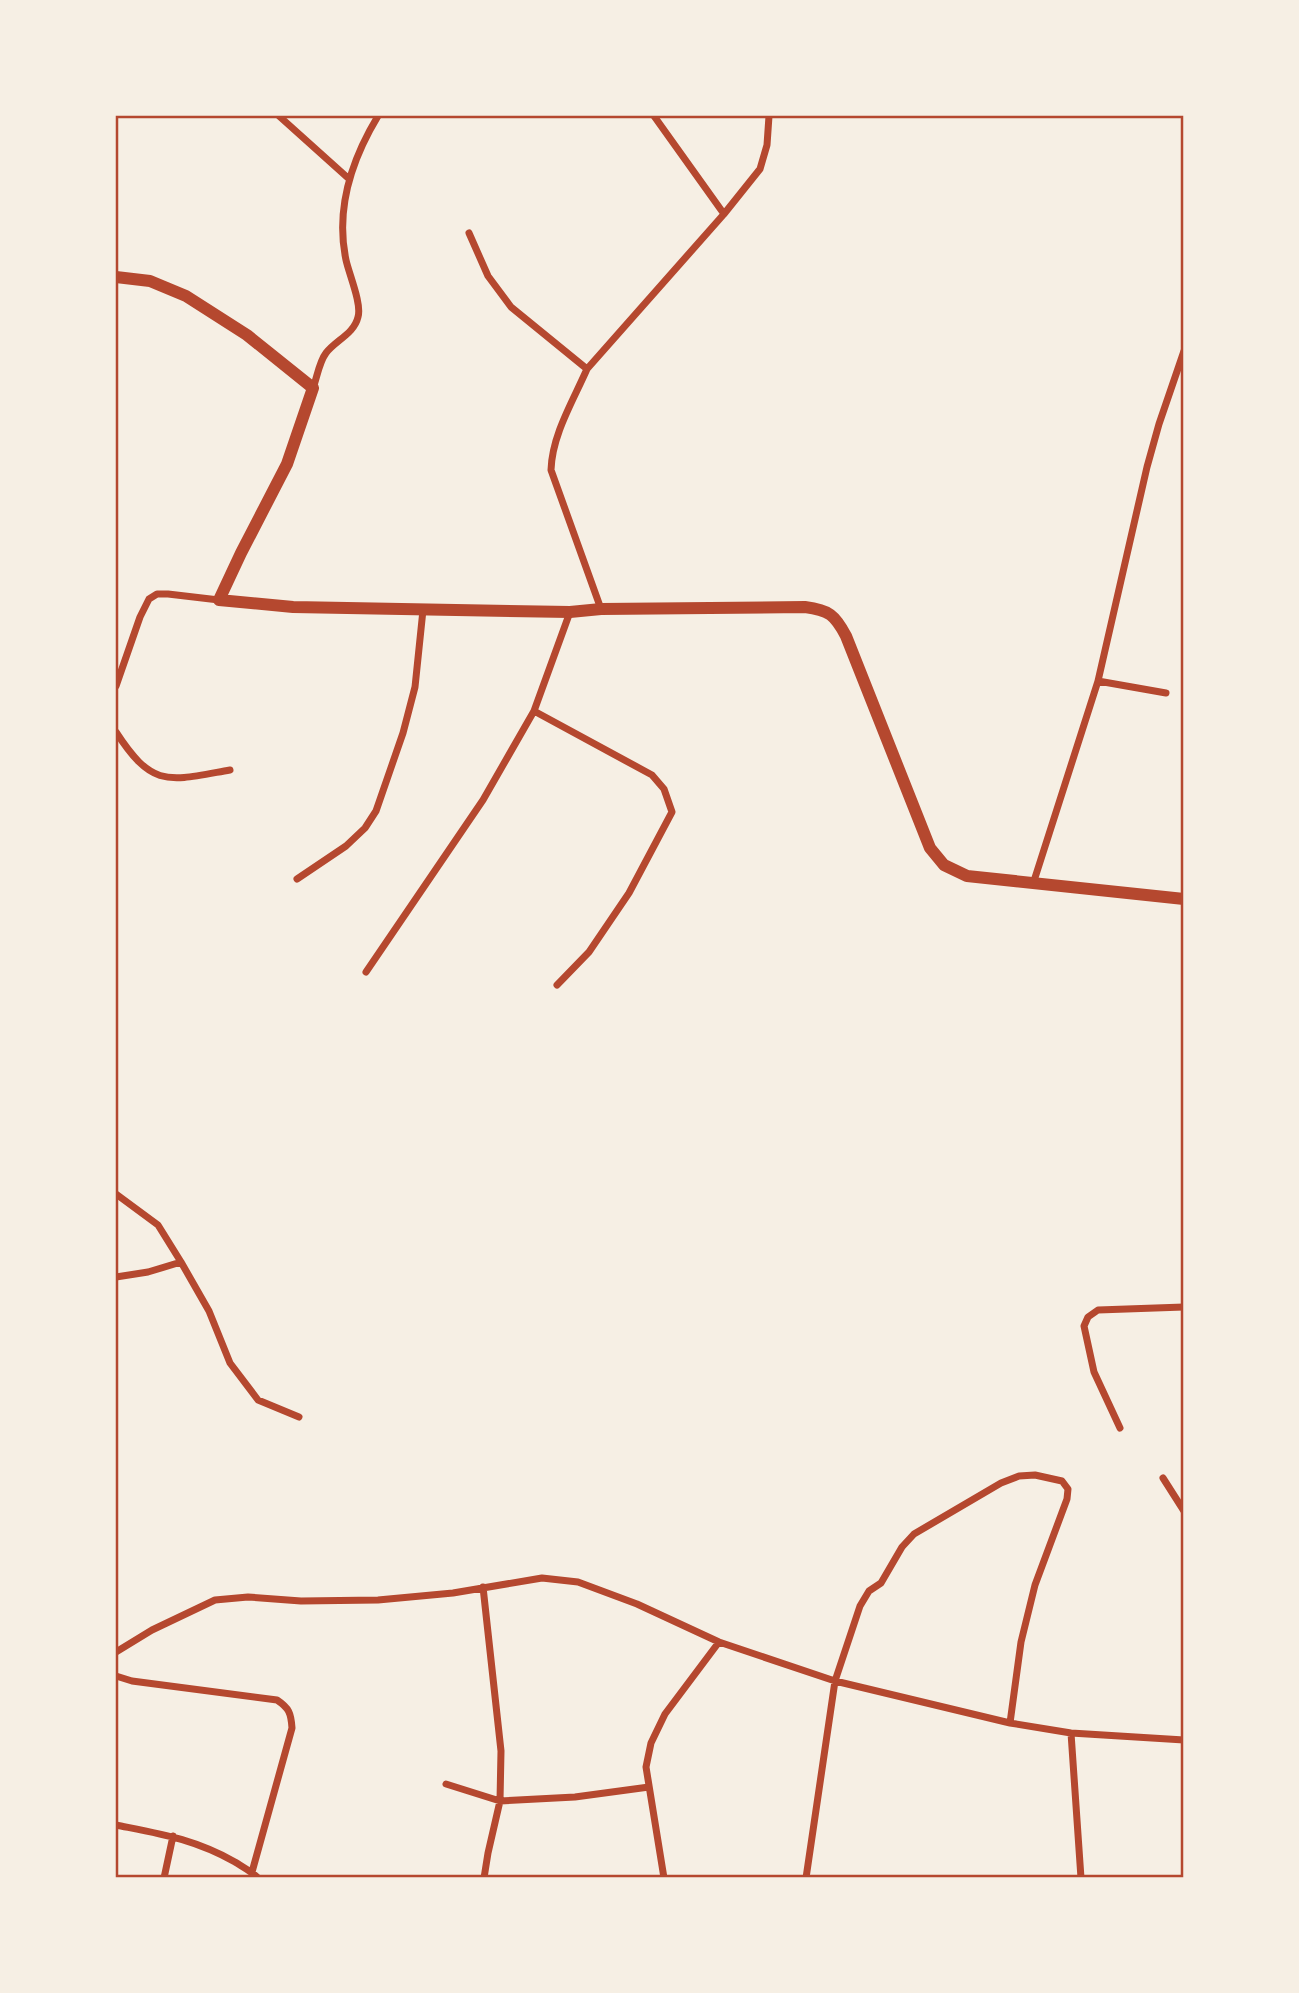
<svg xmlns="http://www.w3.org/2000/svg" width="1299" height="1993" font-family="'Exo 2',sans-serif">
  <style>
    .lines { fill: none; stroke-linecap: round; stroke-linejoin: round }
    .minor { stroke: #b5482f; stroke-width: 7 }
    .tertiary { stroke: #b5482f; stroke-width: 12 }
    .neatline { fill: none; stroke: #b5482f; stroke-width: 2.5 }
  </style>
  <rect width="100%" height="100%" fill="#f6efe4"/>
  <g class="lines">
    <path class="minor" d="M279 116 348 178
      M724 214 760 169 767 145 769 116
      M469 233 488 276 511 307 587 369C573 401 552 435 551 470L601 609
      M587 369 724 214 654 116
      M313 388C317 378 319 362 326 353 336 340 354 334 358 317 362 304 349 274 346 260 335 208 352 159 378 116
      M1098 681 1166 693
      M116 686 140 617 149 599 157 594H168L219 600
      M116 732C153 789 168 781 230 770
      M297 879 346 846 365 828 376 811 403 733 415 687 423 610
      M1033 884 1098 681 1147 467 1159 424 1184 351
      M366 972 483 800 534 711
      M557 985 589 952 629 893 672 812 664 789 652 775 534 711 570 612
      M116 1194 158 1225 181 1262 209 1311 230 1363 258 1400 299 1417
      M116 1277 148 1272 181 1262
      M1120 1428 1094 1372 1084 1326 1088 1317 1098 1310 1184 1307
      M1163 1478 1184 1511
      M116 1652 152 1630 215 1600 248 1597 301 1601 378 1600 453 1593 542 1578 578 1582 637 1604 719 1642 835 1681 1010 1723 1071 1733 1184 1740
      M116 1676 132 1681 277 1700C289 1708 291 1713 292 1728L252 1872
      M1071 1733 1081 1878
      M446 1784 500 1801 501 1751 483 1587
      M116 1825C161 1834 194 1839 235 1862 243 1867 251 1871 258 1878
      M164 1878 173 1836
      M484 1878 488 1853 500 1801 575 1797 649 1787
      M664 1878 646 1767 651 1743 665 1714 719 1642
      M806 1878 835 1681 860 1606 869 1591 881 1583 902 1547 914 1534 1001 1483 1019 1476 1035 1475 1062 1481 1068 1489 1067 1499 1035 1585 1021 1642 1010 1723"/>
    <path class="tertiary" d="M116 277 150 281 186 296 247 335 313 388 287 464 241 553 219 600 293 607 570 612 601 609 805 607C829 610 835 615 846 636L930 848 944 865 967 876 1184 899"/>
  </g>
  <rect width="1299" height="1993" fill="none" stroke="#f6efe4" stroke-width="234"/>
  <rect x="117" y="117" width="1065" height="1759" class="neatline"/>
</svg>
